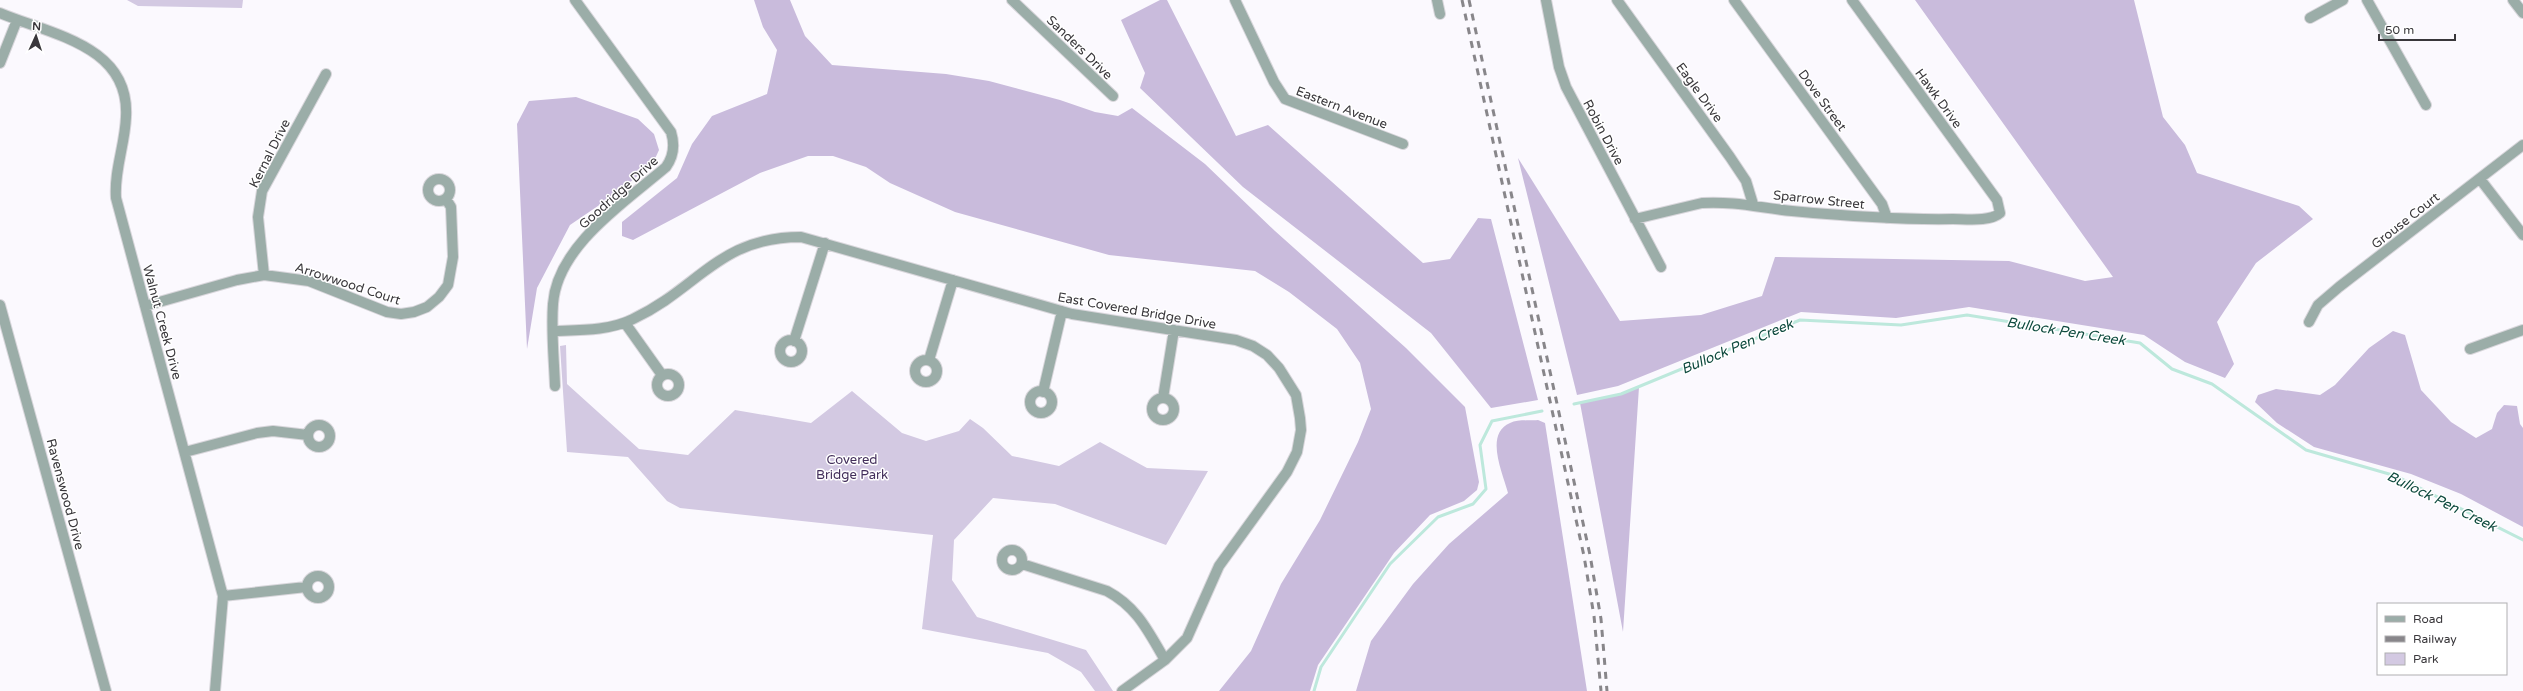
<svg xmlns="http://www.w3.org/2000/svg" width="2523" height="691" font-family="'Varela Round',sans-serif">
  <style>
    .green { fill: #d3c9e2 }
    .forest { fill: #c9bbdc }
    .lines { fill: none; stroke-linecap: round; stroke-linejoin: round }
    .stream { stroke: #bde8dc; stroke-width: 3 }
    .minor-casing { stroke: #d8d6db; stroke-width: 12 }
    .minor { stroke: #9bada8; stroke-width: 10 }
    .rail { stroke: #88868a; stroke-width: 3; stroke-dasharray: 7 7; stroke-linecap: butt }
    .labels { text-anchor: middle; stroke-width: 3; stroke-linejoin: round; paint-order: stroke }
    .street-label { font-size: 13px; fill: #39373b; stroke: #fff }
    .park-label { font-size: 13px; fill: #432f5b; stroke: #fff }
    .water-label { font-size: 14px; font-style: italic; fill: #0e4a3e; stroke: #fff }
  </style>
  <rect width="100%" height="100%" fill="#fbf9fe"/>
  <path class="green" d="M127 0H243L242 8 138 6Z
    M566 345 567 384 639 449 688 455 735 410 811 423 852 391 902 433 926 441 959 431 970 419 983 428 1012 456 1059 466 1100 442 1147 468 1208 471 1166 545 1055 504 993 498 954 540 952 580 977 617 1086 650 1113 691H1095L1081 672 1048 653 922 629 933 535 680 508 667 501 628 457 567 452 560 346Z"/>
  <path class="forest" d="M754 0H790L805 36 832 65 946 74 989 81 1060 100 1095 112 1118 116 1132 108 1205 164 1275 231 1406 348 1465 407 1479 482 1477 490 1464 501 1430 515 1394 553 1318 665 1310 691H1219L1251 651 1281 584 1320 520 1358 442 1371 409 1360 363 1337 329 1289 292 1255 271 1109 255 955 212 890 183 866 167 833 156H808L760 173 633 240 622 236V222L677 178 692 144 712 116 767 94 777 50 763 27Z
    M1160 0H1167L1236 136 1268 125 1423 263 1450 259 1478 218 1491 219 1538 400 1491 408 1431 333 1243 187 1140 88 1145 73 1121 20Z
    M1915 0H2134L2163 117 2185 145 2197 173 2299 206 2313 219 2256 263 2217 322 2234 364 2225 378 2185 362 2144 335 1969 307 1896 318 1801 312 1618 386 1577 395 1518 158 1620 321 1701 315 1762 296 1775 257 2009 261 2085 281 2113 277Z
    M576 97 638 119 654 134 659 150 653 163 617 193 570 225 537 288 527 349 517 124 529 101Z
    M2393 331 2405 335 2421 390 2451 422 2476 438 2492 429 2497 413 2504 405 2517 406 2520 424 2523 428V527L2461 494 2411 474 2314 447 2277 423 2255 402 2258 395 2276 389 2320 395 2335 385 2369 348Z
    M1639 387 1623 632 1580 403 1621 394Z
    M1538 420 1545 423 1587 691H1356L1371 641 1413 584 1449 544 1508 493C1503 473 1484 434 1510 423 1518 419 1530 421 1538 420Z"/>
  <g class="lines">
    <path class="stream" d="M1574 404 1621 394 1800 320 1901 325 1967 315 2140 343 2172 369 2212 384 2306 450 2396 476 2523 540
      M1314 691 1321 667 1390 564 1438 517 1473 504 1486 489 1480 445 1492 421 1542 411"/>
    <defs>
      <path id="minor" d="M1012 0 1113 96
        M1235 0 1274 82 1285 99 1403 144
        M1437 0 1440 14
        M1546 0 1559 67 1566 87 1661 267
        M1617 0 1730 157 1746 181 1753 204
        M1734 0 1882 204 1887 218
        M2367 0 2426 105
        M2513 0 2523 13
        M0 13C53 35 130 46 126 117 125 145 114 170 116 198L223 596 215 691
        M2310 18 2343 0
        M0 63 17 20
        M428 190a11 11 0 1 1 22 0a11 11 0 1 1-22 0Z
        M2480 179 2523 235
        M1635 219 1702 203C1734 201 1761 208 1792 211 1846 216 1899 220 1953 219 1966 219 1990 222 2000 213L1997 200 1852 0
        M264 275 258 217 262 191 326 74
        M0 305 106 691
        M145 306 237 280 264 275 309 281 387 312 401 314 414 312 427 307 439 297 448 285 453 257 451 207 446 199
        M2309 322 2318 305 2339 287 2523 145
        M625 323 662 375
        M553 331C579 330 609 331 633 319 699 288 719 237 801 237L1072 314 1236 340 1253 346 1267 355 1279 368 1296 395 1300 418 1301 430 1297 452 1287 472 1219 566 1187 638 1165 660 1122 691
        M780 351a11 11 0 1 1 22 0a11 11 0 1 1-22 0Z
        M794 341 825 243
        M2470 349 2523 330
        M929 360 953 280
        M915 371a11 11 0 1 1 22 0a11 11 0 1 1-22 0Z
        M657 385a11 11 0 1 1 22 0a11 11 0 1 1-22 0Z
        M555 386C554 359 551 331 553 304 557 246 625 202 666 167 674 156 675 145 671 132L575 0
        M1030 402a11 11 0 1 1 22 0a11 11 0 1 1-22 0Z
        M1043 392 1062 311
        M1163 398 1174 330
        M1152 409a11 11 0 1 1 22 0a11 11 0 1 1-22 0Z
        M308 436a11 11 0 1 1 22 0a11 11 0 1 1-22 0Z
        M185 452 257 433 273 431 308 435
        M1002 560a10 10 0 1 1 20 0a10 10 0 1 1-20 0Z
        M1022 564 1107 591C1137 607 1148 631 1165 660
        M307 587a11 11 0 1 1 22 0a11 11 0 1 1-22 0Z
        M223 596 306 587"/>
    </defs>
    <use href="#minor" class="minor-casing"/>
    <use href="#minor" class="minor"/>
    <path class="rail" d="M1462 0 1584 556 1594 616 1601 691
      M1469 0 1590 555 1601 619 1607 691"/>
  </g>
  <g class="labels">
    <g class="street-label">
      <text transform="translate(1080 47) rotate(44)" y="5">Sanders Drive</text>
      <text transform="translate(1700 92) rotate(54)" y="5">Eagle Drive</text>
      <text transform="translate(1939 98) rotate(54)" y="5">Hawk Drive</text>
      <text transform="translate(1823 100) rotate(54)" y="5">Dove Street</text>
      <text transform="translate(1342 107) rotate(21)" y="5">Eastern Avenue</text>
      <text transform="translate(1604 132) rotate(62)" y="5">Robin Drive</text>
      <text transform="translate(269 153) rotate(-63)" y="5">Kernal Drive</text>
      <text transform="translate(618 192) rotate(-42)" y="5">Goodridge Drive</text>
      <text transform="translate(1819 199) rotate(6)" y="5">Sparrow Street</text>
      <text transform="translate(2405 220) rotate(-38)" y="5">Grouse Court</text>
      <text transform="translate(348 283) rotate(18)" y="5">Arrowwood Court</text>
      <text transform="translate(1137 310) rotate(10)" y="5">East Covered Bridge Drive</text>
      <text transform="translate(163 322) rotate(75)" y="5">Walnut Creek Drive</text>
      <text transform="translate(66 494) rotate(75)" y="5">Ravenswood Drive</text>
    </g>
    <g class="park-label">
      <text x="852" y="464">Covered<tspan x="852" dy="15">Bridge Park</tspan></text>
    </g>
    <g class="water-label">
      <text transform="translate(2066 331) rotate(9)" y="5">Bullock Pen Creek</text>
      <text transform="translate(1737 346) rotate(-23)" y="5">Bullock Pen Creek</text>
      <text transform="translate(2442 501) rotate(26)" y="5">Bullock Pen Creek</text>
    </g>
  </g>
  <rect x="2377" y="603" width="130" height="72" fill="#ffffff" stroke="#b0afb1"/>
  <rect x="2385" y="616" width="20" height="6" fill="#9bada8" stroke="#b0afb1"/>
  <text x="2413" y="623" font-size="12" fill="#39373b">Road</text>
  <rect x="2385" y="636" width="20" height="6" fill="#88868a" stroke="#b0afb1"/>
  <text x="2413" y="643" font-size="12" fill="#39373b">Railway</text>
  <rect x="2385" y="653" width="20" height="12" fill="#d3c9e2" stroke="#b0afb1"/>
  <text x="2413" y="663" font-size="12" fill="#39373b">Park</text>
  <g transform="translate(36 36) rotate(3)" stroke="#ffffff" stroke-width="3" paint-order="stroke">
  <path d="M0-3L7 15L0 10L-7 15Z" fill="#39373b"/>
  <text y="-6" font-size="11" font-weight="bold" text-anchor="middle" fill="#39373b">N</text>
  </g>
  <path d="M2379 34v6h76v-6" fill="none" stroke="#39373b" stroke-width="2"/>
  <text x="2385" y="34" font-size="12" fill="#39373b" stroke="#ffffff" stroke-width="3" paint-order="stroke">50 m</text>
</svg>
